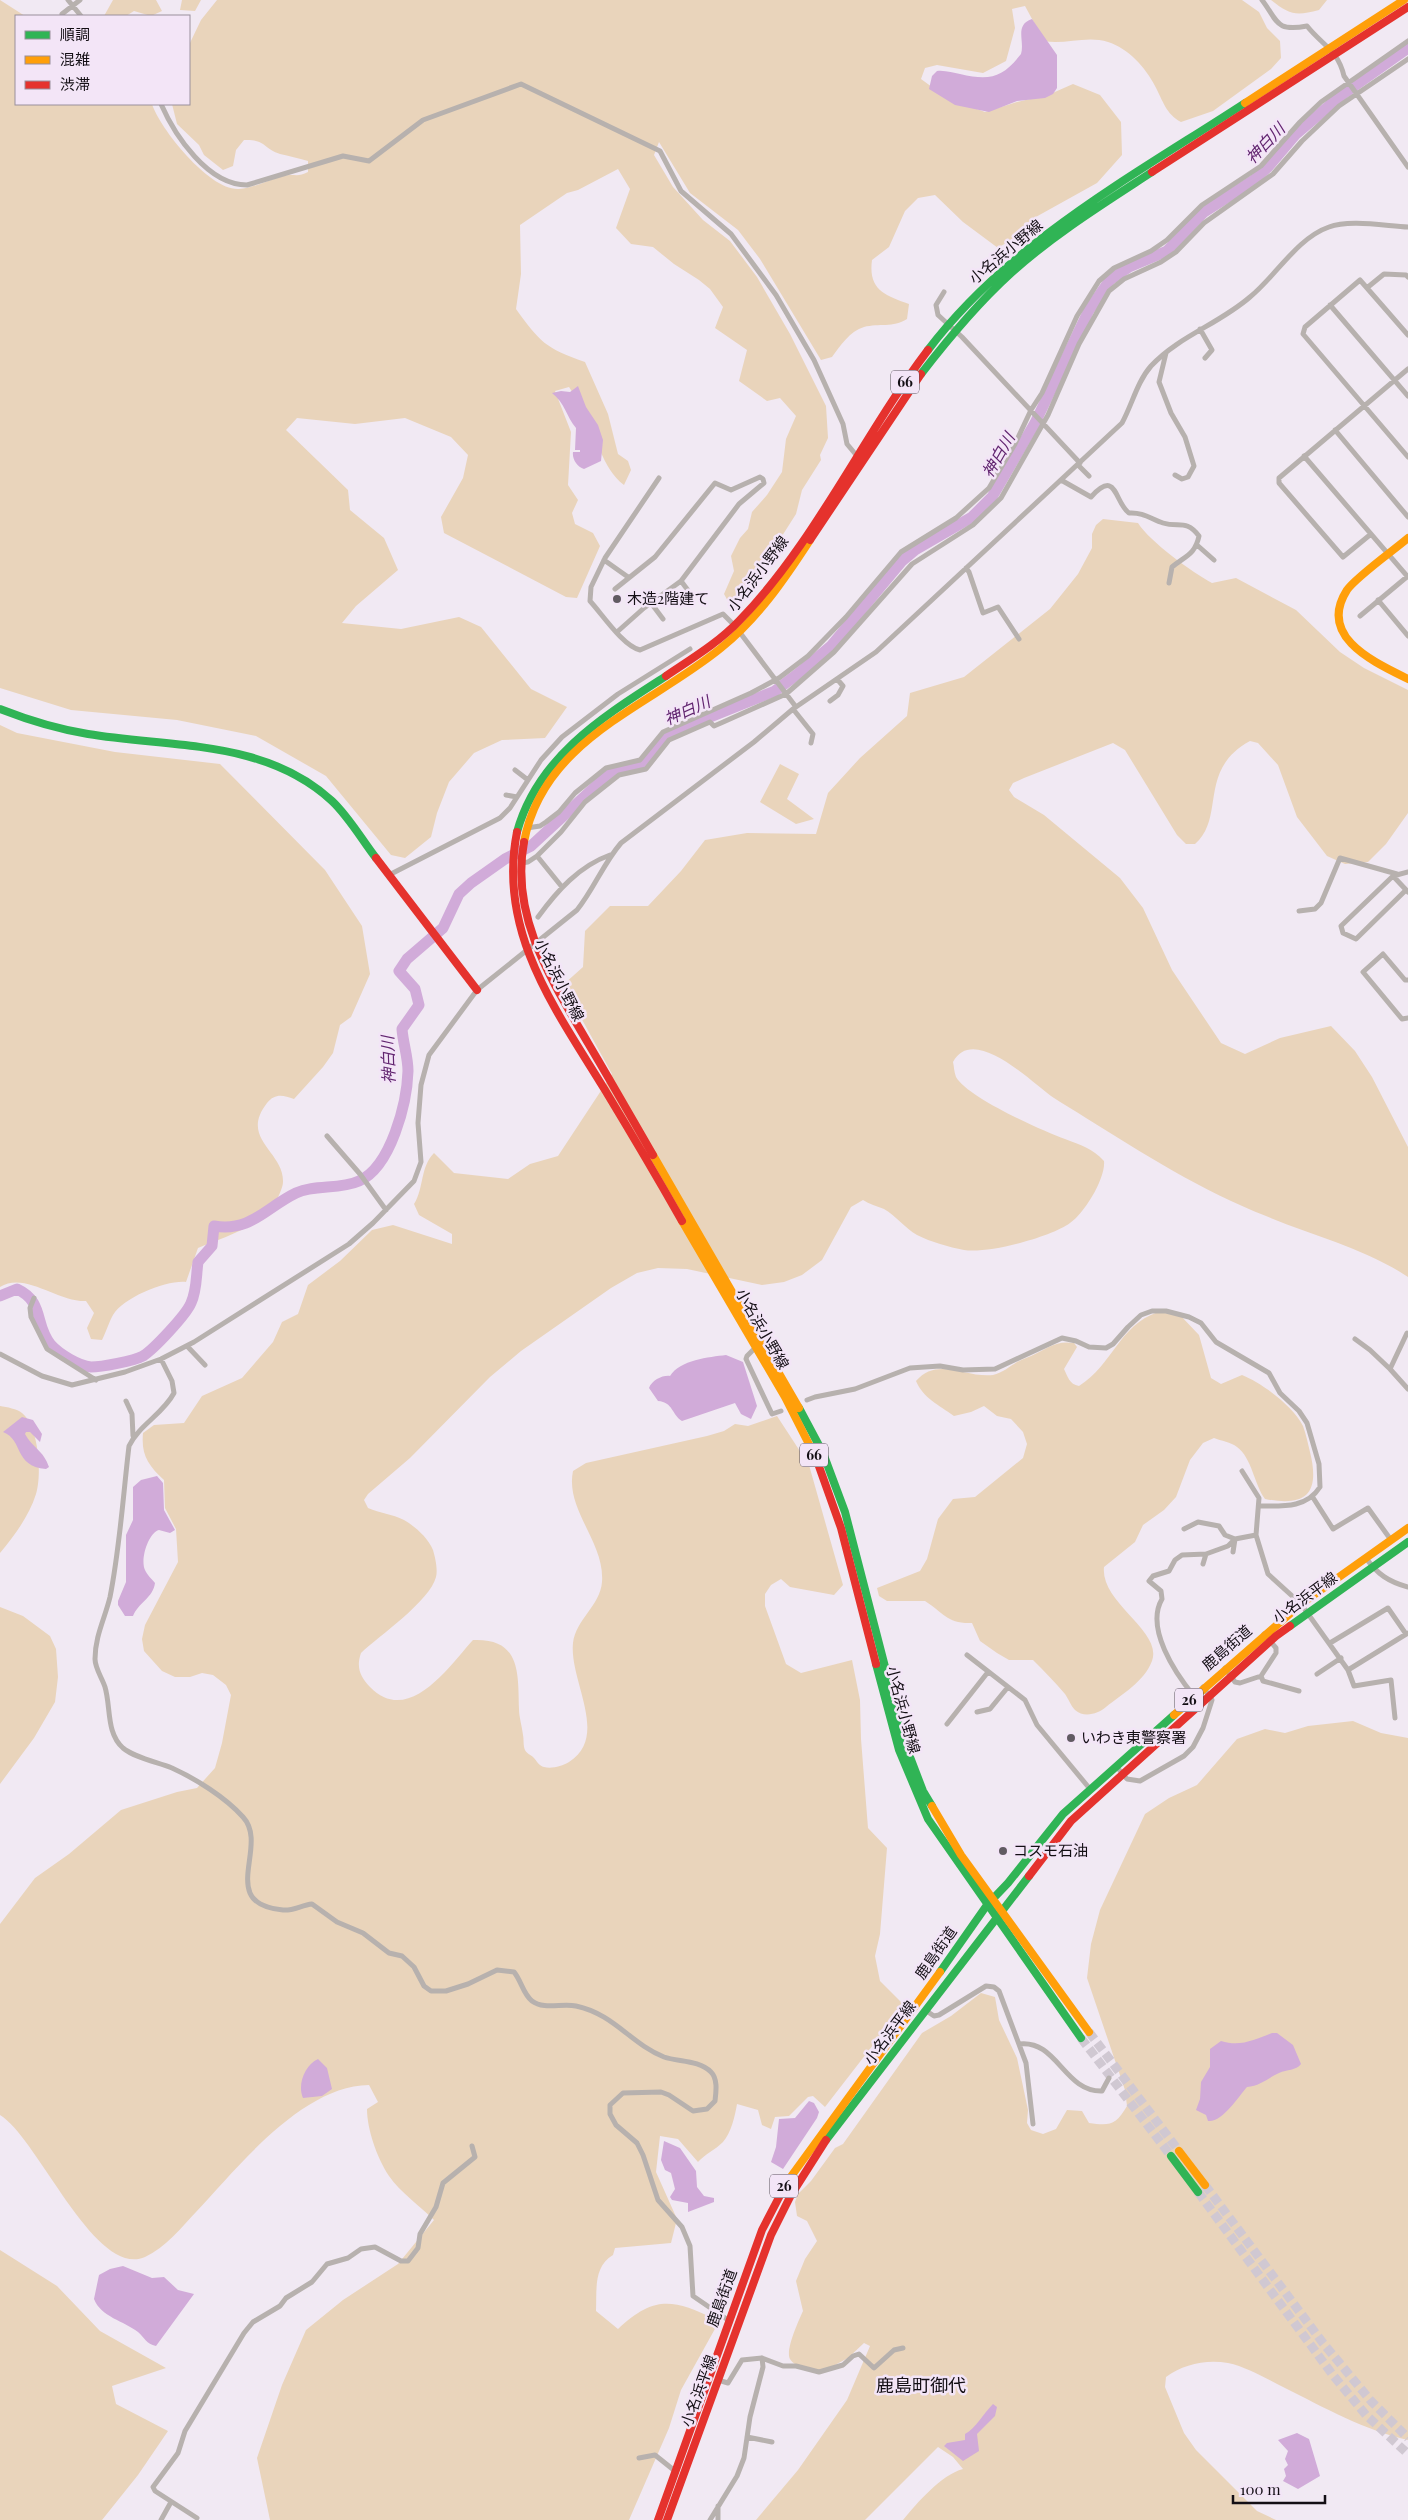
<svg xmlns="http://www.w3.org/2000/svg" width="1408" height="2520" font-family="'Playfair Display','Noto Sans JP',serif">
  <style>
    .green { fill: #e9d4bb }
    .water { fill: #d1abd9 }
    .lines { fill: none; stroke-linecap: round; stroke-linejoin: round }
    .river { stroke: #d1abd9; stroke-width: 11 }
    .primary-tunnel { stroke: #d0c8d2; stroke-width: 9; stroke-dasharray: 9 4.5; stroke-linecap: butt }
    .street { stroke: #b7b1ae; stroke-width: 5 }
    .fast { stroke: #30b455; stroke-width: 8 }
    .slow { stroke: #ff9f0a; stroke-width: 8 }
    .jam { stroke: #e5322d; stroke-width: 8 }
    .poi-dot { fill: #615b62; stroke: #f3e5f7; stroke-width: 2 }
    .labels { text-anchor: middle; stroke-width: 5; stroke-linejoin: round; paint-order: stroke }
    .shield { fill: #f3e5f7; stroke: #564e58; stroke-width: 1 }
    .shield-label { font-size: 14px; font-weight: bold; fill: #130e14 }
    .street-label { font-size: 15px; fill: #130e14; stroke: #f3e5f7 }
    .poi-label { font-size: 15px; fill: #130e14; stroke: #f3e5f7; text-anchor: start }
    .water-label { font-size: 16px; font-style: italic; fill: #622570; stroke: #f3e5f7 }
    .quarter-label { font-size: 18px; fill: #130e14; stroke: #f3e5f7 }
  </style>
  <rect width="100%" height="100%" fill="#f1e9f3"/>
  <path class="green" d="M0 0 25 16H16V104H152C160 129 210 191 239 189 253 188 269 180 283 176 294 173 297 178 308 172V161C298 158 289 156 280 154 263 148 265 139 244 140L236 150 233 166 223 170 204 155 199 145 177 124 172 104H189V45L201 20 217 0H1242L1259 12 1267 28 1280 41 1281 58 1271 69 1213 111 1181 122C1166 114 1163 101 1155 86 1146 68 1128 48 1108 42 1087 35 1065 45 1044 41L1025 6 1012 9 1015 28 1006 61 983 73 937 65 925 68 921 79 947 98 985 112 1017 102 1048 95 1073 84 1100 95 1121 122 1122 155 1097 183 1034 218 1020 234 998 248 963 222 935 195 918 198 905 211 889 247 872 260C868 290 885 295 909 304L907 319C893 328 879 323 864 327 850 331 840 346 832 357L821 360 760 259 738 230 690 193 659 142 654 155 673 187 703 220 730 241 757 277 790 334 826 406 828 438 820 455 821 460 802 490 796 514 768 558 748 586 729 603 724 594 734 571 731 556 740 538 748 529 752 512 767 495 782 472 786 439 796 416 780 398 767 401 739 381 747 350 715 328 723 307 710 289 699 280 674 264 653 247 631 244 616 228 630 189 618 169 578 190 567 193 520 225 521 274 516 309C540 342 545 348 585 362L608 414 618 454 628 461 631 470 624 485C602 468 596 435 583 411 579 402 574 395 569 387L555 391 571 432 568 485 578 500 572 513 575 524 593 533 600 546 577 598 566 597 444 533 441 517 463 478 468 455 451 437 405 418 355 424 297 418 286 430 348 490 350 510 384 538 398 570 356 606 342 623 401 629 459 617 481 627 531 689 567 707 545 738 502 740 474 753 449 782 437 813 431 837 405 858 391 855 326 776 256 736 177 720 71 710 0 688Z
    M113 0H156L162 11 151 16 134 11 126 16H104Z
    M182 0H201L195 11 180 10Z
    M1271 0H1327L1319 10C1296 16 1290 15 1271 0Z
    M1103 519 1138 523C1150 542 1192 572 1212 583L1236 578 1296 610 1340 652 1364 668 1408 690V813L1386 844 1368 862 1345 864 1327 856 1297 817 1278 765 1258 743 1250 741C1197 770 1226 817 1195 844H1186L1177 835 1125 750 1113 743 1024 778 1013 783 1009 790 1014 797 1044 815 1120 878 1143 908 1172 970 1221 1043 1245 1054 1280 1038 1331 1026 1355 1051 1372 1077 1408 1147V1277C1365 1248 1313 1236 1266 1216 1202 1191 1144 1154 1086 1118 1076 1111 1064 1105 1054 1098 1034 1085 974 1023 953 1062 954 1066 954 1072 956 1077 967 1097 1042 1131 1065 1139 1081 1145 1092 1148 1104 1161 1106 1178 1084 1214 1070 1223 1051 1237 988 1254 964 1250 949 1247 931 1242 917 1235 905 1228 896 1216 884 1209 877 1206 869 1204 863 1200L851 1207 822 1260 802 1275 784 1282 762 1285 687 1269 658 1268 637 1273 611 1288 521 1351 490 1377 410 1458 368 1494 364 1500 368 1508C380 1513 392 1514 404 1520 416 1527 428 1538 433 1550 435 1557 438 1569 436 1577 430 1601 379 1636 361 1653 356 1667 360 1677 370 1687 409 1727 450 1665 473 1640 521 1638 518 1673 519 1709 519 1717 522 1726 523 1735 524 1739 523 1746 525 1750 526 1753 531 1755 533 1757 537 1761 539 1766 544 1767 552 1769 562 1766 569 1762 610 1736 569 1681 573 1643 576 1619 600 1606 602 1582 605 1542 565 1510 573 1471L586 1463 707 1436 724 1431 735 1424 748 1426 777 1416 809 1465 843 1585 834 1595 790 1587 781 1579 771 1585 765 1594V1606L786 1664 801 1673 852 1660 860 1700 861 1739 868 1828 887 1848 880 1934 875 1956 880 1981 904 2005 825 2107 813 2096 808 2097 789 2116 775 2117 771 2129 762 2125 758 2110 737 2104C735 2116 731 2133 723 2142 715 2150 705 2154 698 2162L678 2139 660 2136 656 2172 677 2219 671 2243 615 2248 613 2255C593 2267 597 2290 596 2311L618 2329C654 2295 673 2299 715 2319L716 2327 681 2390 669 2428 629 2520H270L257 2458 282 2385 306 2330 343 2300 398 2264 434 2220C420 2206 400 2192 389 2176 377 2158 367 2129 367 2109L378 2102 369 2085C302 2086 239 2166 196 2212 182 2227 165 2248 145 2257 95 2279 38 2138 0 2115V1924L35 1878 69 1854 121 1810 177 1792 197 1788 215 1768 222 1743 231 1695 226 1685 213 1675 202 1673 190 1677H175L162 1671 144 1651 142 1639 145 1625 178 1562 176 1529 165 1508 164 1480C148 1465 141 1455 143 1433L154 1425 184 1423 202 1396 242 1378 273 1342 282 1322 298 1314 308 1285 340 1261 372 1230 393 1225 452 1244V1234L419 1215 414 1204C424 1188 420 1167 434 1153L454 1173 508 1179 530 1164 558 1156 612 1074 569 996 564 984 583 967 585 931 610 906H648L681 871 705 840 747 833 816 834 828 793 860 758 907 716 910 693 964 677 1050 609 1078 574 1092 548V534L1096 525Z
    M0 725 17 733 115 752 220 764 325 870 362 926 370 974 351 1017 340 1025 333 1053 323 1067 294 1099C283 1095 275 1093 267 1103 239 1139 284 1151 283 1182 283 1187 278 1198 275 1203 264 1225 220 1239 198 1248L186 1282C167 1280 124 1297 113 1315 109 1322 106 1332 102 1340L91 1339 87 1328 94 1313 86 1301C57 1302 25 1271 0 1287Z
    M780 764 799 774 787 799 814 819 796 824 760 802Z
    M1158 1312 1180 1315 1199 1335 1211 1378 1221 1384 1242 1375C1262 1383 1293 1406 1303 1426 1306 1434 1308 1444 1310 1452 1320 1493 1307 1507 1265 1499 1254 1484 1252 1458 1237 1447 1231 1442 1221 1441 1214 1438L1203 1443 1190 1460 1176 1497 1164 1510 1143 1525 1135 1542 1104 1567C1100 1603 1163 1631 1152 1661 1144 1682 1122 1694 1106 1707 1098 1714 1084 1718 1075 1710 1071 1706 1068 1698 1065 1694 1055 1682 1044 1671 1033 1660H1009L997 1653 980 1641 972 1623C947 1624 944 1613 925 1601H887L879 1596 877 1588 920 1571 927 1559 938 1519 953 1499 975 1497 1023 1458 1027 1444 1023 1432 1011 1419 997 1416 984 1406 971 1412 954 1416C939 1405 923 1398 916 1381 937 1356 965 1378 993 1375 1002 1373 1009 1367 1017 1362 1021 1360 1026 1358 1031 1356 1046 1349 1056 1340 1074 1343L1077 1347 1064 1369C1068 1377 1069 1384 1079 1386 1113 1365 1118 1326 1158 1312Z
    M0 1406C7 1407 17 1409 22 1413 39 1427 42 1474 36 1494 29 1516 15 1535 0 1553Z
    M0 1607 23 1616 50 1636 56 1649 58 1677 55 1702 34 1738 0 1784Z
    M1353 1721 1381 1733 1408 1738V2440C1364 2430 1325 2408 1285 2388 1267 2379 1247 2367 1228 2363 1207 2359 1183 2364 1166 2377L1165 2387 1184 2433 1196 2450 1257 2511 1276 2520H903C917 2503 941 2475 963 2469L953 2457 938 2447 865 2520H756L798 2470 847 2400 870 2346 864 2343 848 2358 822 2372C812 2369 795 2368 790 2359 785 2350 799 2320 803 2311L796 2281 805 2259 817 2241 807 2221 797 2216 795 2202 798 2194 811 2181 835 2148 843 2144 922 2033 951 2016 981 1993 995 1997 999 2020 1017 2058 1028 2110 1027 2123 1031 2130 1043 2134 1056 2129 1067 2110 1082 2111 1089 2123C1110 2126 1116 2125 1127 2106L1125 2090 1087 1978 1091 1944 1100 1910 1145 1814 1169 1798 1197 1785 1237 1739 1265 1729 1285 1733 1308 1726Z
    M0 2250 57 2286 100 2331 166 2368 112 2386 116 2404 168 2431 138 2475 102 2520H0Z"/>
  <path class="water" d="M1032 19 1057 55V88L1053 94 1045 98 1017 101 989 112 955 105 929 89 932 76 937 71C945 70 953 73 960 74 990 81 1002 78 1021 54 1025 41 1014 25 1032 19Z
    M578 386 586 407 598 425 603 440 601 461 584 469C577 467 572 459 573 452H580V450H575L576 428C566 416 565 403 552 393L561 391 570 392Z
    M726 1355 743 1362 757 1406 751 1419 741 1414 735 1403 682 1421C672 1415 673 1402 658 1401L649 1388C652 1380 663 1375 670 1376 680 1360 709 1357 726 1355Z
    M22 1417 33 1420 42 1434 40 1442 30 1432H26L25 1434C32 1447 44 1451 49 1467L46 1469C13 1466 24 1440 3 1432Z
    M157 1476 163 1483 164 1510 175 1530 170 1533 159 1530C148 1533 140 1560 145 1570 147 1575 152 1579 155 1583 153 1598 138 1603 133 1616H125L118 1605V1601L126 1582V1535L133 1520V1487L141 1480Z
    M1272 2033H1277L1293 2045 1301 2064C1296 2071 1287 2069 1279 2073 1268 2078 1260 2086 1247 2087 1239 2096 1222 2123 1208 2121L1206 2115 1196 2110 1200 2099 1201 2082 1210 2067V2049L1221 2041C1240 2047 1254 2040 1272 2033Z
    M318 2059 327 2068 332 2089 322 2096 303 2098C297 2084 305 2065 318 2059Z
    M809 2101 814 2103 819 2112 817 2118 783 2169 771 2162 776 2147 779 2119 795 2118Z
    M664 2141 680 2148 696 2171 697 2187 704 2196 714 2198V2202L688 2212V2203L672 2200 670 2197 675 2189 671 2173 665 2170 661 2160Z
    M123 2266 152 2278 164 2277 178 2290 194 2294 156 2346C146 2344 145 2338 138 2332 124 2321 101 2317 94 2299L99 2275 110 2269Z
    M993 2404 997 2407 995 2416 977 2434 979 2451 963 2461 944 2446 947 2443 965 2440V2434C976 2428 983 2414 993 2404Z
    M1297 2433 1309 2439 1320 2476 1298 2489 1283 2481 1286 2476 1284 2469 1288 2465 1285 2459 1288 2451 1278 2440Z"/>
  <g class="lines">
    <path class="river" d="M0 1296 17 1289C45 1302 34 1325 51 1345 59 1354 79 1366 91 1367 101 1367 134 1361 143 1356 154 1349 186 1315 191 1303 197 1290 196 1276 198 1262L212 1246 214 1226C251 1232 265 1208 296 1193 315 1184 339 1190 359 1181 391 1167 407 1103 408 1071 408 1057 403 1043 402 1029L419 1005 415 989 399 971 407 959 443 928 459 894 471 883 505 859 531 846 612 771 637 766 648 761 664 739 678 730 775 691 799 673 831 646 902 561 915 550 972 517 992 497 1035 423 1089 310 1110 280 1129 267 1167 251 1204 212 1254 180 1268 167 1296 134 1343 94 1408 48"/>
    <path class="primary-tunnel" d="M1089 2032 1179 2151
      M1081 2038 1171 2156
      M1205 2185 1323 2343 1371 2401 1408 2438
      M1198 2192 1332 2374 1366 2415 1408 2454"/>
    <path class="street" d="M68 0 81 16
      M1262 0C1278 21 1275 32 1307 26 1322 45 1338 50 1344 76L1408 167
      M62 14 80 0
      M161 104C175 136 208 185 247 185L343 156 369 161 423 120 521 84 660 151 681 191 731 234 776 295 814 360 843 424 847 444 857 456
      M1368 287 1384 274 1406 275 1408 277
      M944 292 936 305 938 315 962 337 1080 463
      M1330 305 1408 396
      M1200 329 1212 350 1205 358
      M1408 335 1360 280 1305 327 1303 334 1408 457
      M1166 353 1159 382 1171 413 1185 437 1194 466 1188 477 1182 479 1175 475
      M1335 430 1408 517
      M1304 456 1408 577
      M1078 465 1089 476
      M659 478 605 558 591 587 590 601C602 614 623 646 640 650L723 614 735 626 796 707
      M1061 480 1091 497C1117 468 1114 502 1129 513 1143 512 1151 519 1163 523 1179 528 1186 519 1199 536 1195 555 1185 556 1172 567L1169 583
      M1371 534 1343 557 1279 483V478L1408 369
      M1197 545 1214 560
      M604 560 628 577
      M966 568 969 572 983 613 998 607 1019 639
      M681 581 693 597
      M615 589 655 557 715 483 731 490 760 477 763 479 764 483 739 504 681 581 644 608 617 632
      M1378 600 1408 636
      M651 603 663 619
      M1360 616 1408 576
      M830 701 838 695 843 686 837 679
      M793 709 813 734 811 743
      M515 770 528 780
      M506 795 517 797
      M527 828 540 826 546 822 559 812 575 793 606 768 640 760 663 732 751 693 779 678 808 656 846 617 901 552 956 518 989 488 1015 444 1031 410 1042 393 1077 316 1099 281 1114 268 1151 251 1167 240 1202 205 1261 166 1300 122 1321 102 1408 41
      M537 856 562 887
      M521 863 528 862 537 856 561 832 585 802 619 775 646 769 669 740 710 722 714 726 721 723 786 694 834 652 912 564 973 525 1001 498 1048 415 1079 344 1109 291 1124 279 1161 262 1176 252 1204 223 1273 174 1302 141 1339 106 1408 59
      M389 875 500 818 510 808 541 760 562 737 618 694 690 649
      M1393 876 1408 892
      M1406 890 1356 939 1343 933 1341 926 1393 876 1408 872
      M1299 911 1315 909 1321 903 1340 858 1397 874
      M538 917C557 891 579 866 610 855
      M1408 980H1405L1383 954 1363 972 1402 1019 1408 1018
      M327 1136 360 1174 386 1210
      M34 1298 30 1308 31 1317 47 1349 96 1380
      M1407 1333 1390 1369 1408 1389
      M1355 1339 1370 1350 1390 1369
      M187 1346 205 1365
      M756 1347 747 1356 746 1359 772 1414 781 1411
      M0 1354 42 1376 72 1385 125 1372 161 1359 194 1342 349 1244 373 1223 414 1181 421 1162 418 1123 421 1085 429 1055 477 990 577 910C594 889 603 864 621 843L754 742 793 709 876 652 1122 423C1132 405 1137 382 1151 366 1179 336 1219 324 1250 297 1275 277 1297 238 1329 227 1349 219 1386 226 1408 227
      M161 1359 172 1381 174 1393C163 1414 139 1425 129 1446 123 1496 120 1547 110 1597 105 1618 95 1636 95 1659 95 1668 102 1678 105 1687 111 1707 106 1733 123 1748 135 1758 157 1762 172 1768 196 1779 225 1797 243 1817 270 1846 216 1904 283 1910 293 1911 302 1905 312 1904L337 1922 363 1933 389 1953 402 1956 414 1967 424 1986 431 1991H446L468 1984 497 1970 514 1972C521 1980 523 1994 532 2001 544 2010 562 2003 576 2006 614 2014 631 2044 664 2057 679 2062 699 2060 711 2072 718 2079 716 2092 715 2101L707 2109 693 2111 669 2095 661 2092 623 2093 610 2105V2114L616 2125 637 2143 643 2155 658 2200 682 2227 690 2246 693 2296 728 2320
      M807 1400 815 1397 855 1389 910 1368 940 1366 963 1370 995 1369 1062 1338 1076 1341 1089 1347 1106 1348 1113 1344 1128 1327 1141 1315 1152 1311H1166L1189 1317 1201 1323 1216 1342 1269 1373 1280 1393 1299 1411 1307 1423 1319 1464 1320 1487C1306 1509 1281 1506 1259 1506
      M126 1401 132 1414 133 1436
      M1242 1471 1259 1498 1256 1535 1268 1574 1301 1604 1348 1670 1408 1633
      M1312 1496 1333 1529 1368 1508 1391 1540
      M1184 1529 1198 1522 1219 1526 1225 1535 1235 1539 1233 1552
      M1366 1558C1377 1574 1389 1582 1408 1587
      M1203 1564 1206 1554
      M1330 1643 1388 1608 1406 1634
      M967 1655 1025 1700 1037 1725 1090 1789
      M1225 1668 1235 1682 1240 1683 1261 1676 1276 1653V1648L1264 1634
      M1348 1670 1354 1686 1391 1680 1395 1718
      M1317 1674 1341 1658
      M1261 1676 1263 1681 1299 1691
      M1194 1696C1175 1673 1145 1628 1162 1599L1161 1591 1149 1581 1153 1576 1169 1571 1175 1560 1182 1555 1206 1554 1228 1546 1235 1539 1256 1535
      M977 1712 990 1709 1008 1687
      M947 1724 988 1672
      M1116 1766 1127 1779 1140 1781 1184 1756 1193 1747 1203 1728 1212 1700 1203 1687
      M925 2010 934 2016 939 2015 986 1986 994 1987 999 1991 1026 2063 1033 2124
      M1019 2044C1057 2039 1064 2092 1102 2091L1109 2078
      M762 2358 783 2366H796L819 2372 843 2365 853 2356 859 2354 874 2368 894 2350 903 2348
      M747 2437 772 2442
      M639 2458 655 2455 675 2471
      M197 2518 155 2491 153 2487 178 2453 185 2431 244 2333 253 2322 280 2306 286 2298 312 2282 327 2264 348 2258 361 2249 375 2247 401 2261H408L418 2248 420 2234 436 2207 443 2183 475 2157 472 2146
      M161 2520 171 2502
      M710 2520 737 2476 744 2458 750 2417 763 2367 762 2358 742 2360 728 2383 718 2380
      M718 2520V2506"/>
    <path class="fast" d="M928 350C1010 242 1133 176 1245 103
      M921 374C948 339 977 304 1010 274 1053 235 1103 204 1152 172
      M0 709C28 720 57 729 88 734 172 748 265 739 332 801 349 817 362 840 376 858
      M517 832C538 756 604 716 666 676
      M799 1408 823 1453 845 1512 905 1744 923 1791 932 1806
      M1290 1626 1408 1542
      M876 1664 899 1750 928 1819 1081 2038
      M940 1972 987 1905 1008 1883 1063 1814 1174 1715
      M826 2140 1029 1876
      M1171 2156 1198 2192"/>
    <path class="slow" d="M1245 103 1404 0
      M1408 538C1394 550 1356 577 1347 590 1317 637 1374 662 1408 679
      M524 842C543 739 649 707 721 648 758 618 784 580 810 540
      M653 1155 799 1408
      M682 1221 785 1397 816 1458
      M1174 1715 1301 1604 1408 1528
      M932 1806 961 1855 1089 2032
      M1179 2151 1205 2185
      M787 2182 940 1972"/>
    <path class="jam" d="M1152 172 1408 7
      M810 540 921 374
      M666 676C691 659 718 643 739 621 815 543 862 437 928 350
      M517 832C497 932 556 1010 605 1090 631 1133 657 1177 682 1221
      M524 842C510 917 552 981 588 1043 610 1080 631 1117 653 1155
      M376 858 477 990
      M816 1458 841 1528 876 1664
      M1029 1876 1071 1821 1276 1636 1290 1626
      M658 2520 762 2230 787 2182
      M667 2520 771 2235 791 2195 826 2140"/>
  </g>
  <g class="poi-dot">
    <circle cx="617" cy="599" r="5"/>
    <circle cx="1071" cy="1738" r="5"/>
    <circle cx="1003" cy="1851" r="5"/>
  </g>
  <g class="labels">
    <g class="shield">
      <rect x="891" y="370.5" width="28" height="23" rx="4"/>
      <rect x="800" y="1443.5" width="28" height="23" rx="4"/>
      <rect x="1175" y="1688.5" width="28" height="23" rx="4"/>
      <rect x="770" y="2174.5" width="28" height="23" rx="4"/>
    </g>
    <g class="shield-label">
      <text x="905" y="387">66</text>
      <text x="814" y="1460">66</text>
      <text x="1189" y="1705">26</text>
      <text x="784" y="2191">26</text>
    </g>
    <g class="street-label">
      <text transform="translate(1006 252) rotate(-40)" y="5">小名浜小野線</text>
      <text transform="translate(758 574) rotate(-53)" y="5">小名浜小野線</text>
      <text transform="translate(559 980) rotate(63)" y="5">小名浜小野線</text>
      <text transform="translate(762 1329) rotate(60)" y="5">小名浜小野線</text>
      <text transform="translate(1305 1598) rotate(-36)" y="5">小名浜平線</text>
      <text transform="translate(1227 1648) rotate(-41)" y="5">鹿島街道</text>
      <text transform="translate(903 1710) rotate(75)" y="5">小名浜小野線</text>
      <text transform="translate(936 1953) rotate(-55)" y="5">鹿島街道</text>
      <text transform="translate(890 2033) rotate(-53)" y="5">小名浜平線</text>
      <text transform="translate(722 2298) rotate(-70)" y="5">鹿島街道</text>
      <text transform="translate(699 2391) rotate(-70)" y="5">小名浜平線</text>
    </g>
    <g class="poi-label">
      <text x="627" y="604">木造2階建て</text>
      <text x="1081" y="1743">いわき東警察署</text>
      <text x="1013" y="1856">コスモ石油</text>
    </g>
    <g class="water-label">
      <text transform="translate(1265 143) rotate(-46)" y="6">神白川</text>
      <text transform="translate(998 455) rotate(-60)" y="6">神白川</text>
      <text transform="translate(687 710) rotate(-24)" y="6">神白川</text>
      <text transform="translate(388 1060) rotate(-92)" y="6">神白川</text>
    </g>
    <g class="quarter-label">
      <text x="921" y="2392">鹿島町御代</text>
    </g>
  </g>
  <rect x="15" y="15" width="175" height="90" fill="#f3e5f7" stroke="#998f9c"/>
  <rect x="25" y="31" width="25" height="8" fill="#30b455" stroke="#998f9c"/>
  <text x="60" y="40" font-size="15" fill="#130e14">順調</text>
  <rect x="25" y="56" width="25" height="8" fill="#ff9f0a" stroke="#998f9c"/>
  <text x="60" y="65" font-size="15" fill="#130e14">混雑</text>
  <rect x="25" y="81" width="25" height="8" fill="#e5322d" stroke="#998f9c"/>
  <text x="60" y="90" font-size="15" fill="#130e14">渋滞</text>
  <path d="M1233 2495v8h92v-8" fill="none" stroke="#130e14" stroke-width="2.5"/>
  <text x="1240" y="2495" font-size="15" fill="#130e14" stroke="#f3e5f7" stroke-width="4" paint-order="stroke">100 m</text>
</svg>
